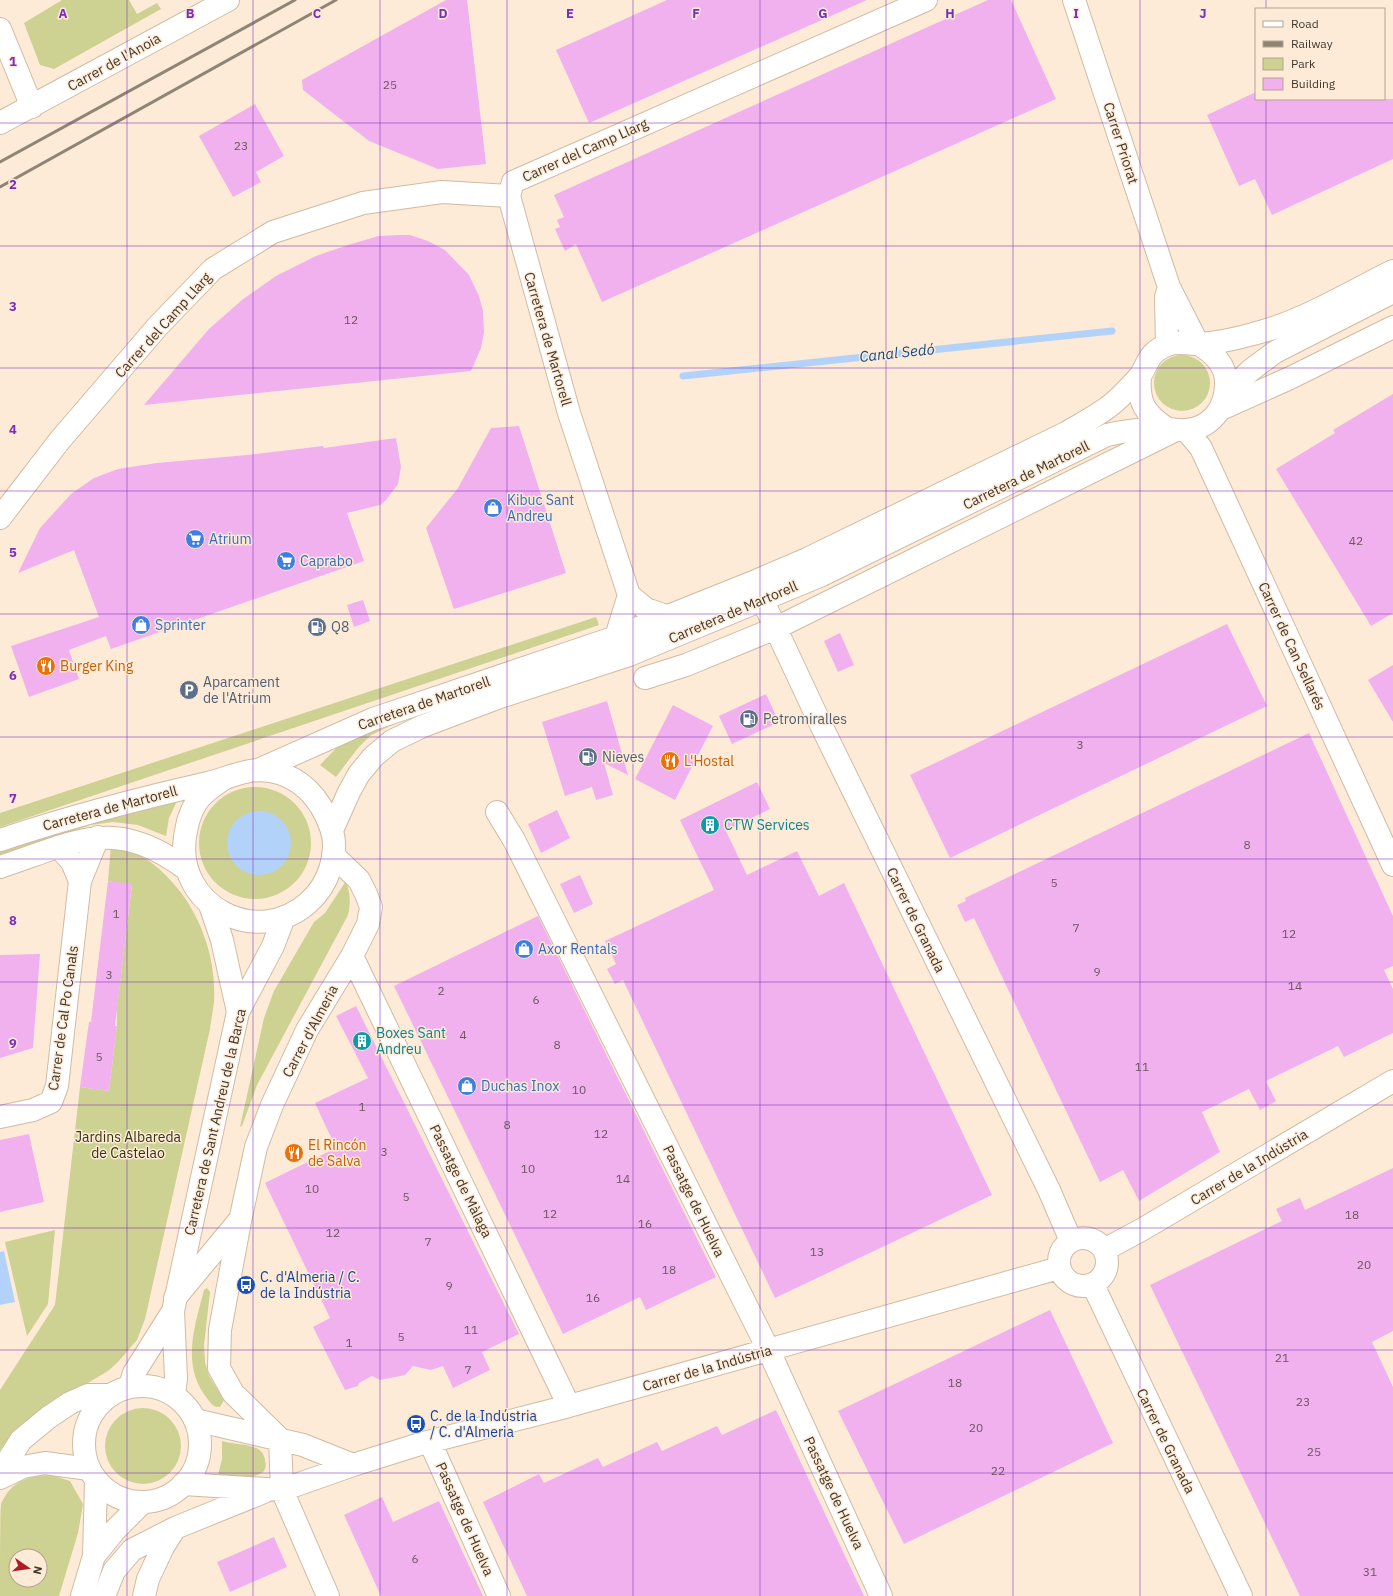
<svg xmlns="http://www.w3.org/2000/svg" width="1393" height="1596" font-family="'IBM Plex Sans',sans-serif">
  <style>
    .green { fill: #cdd191; fill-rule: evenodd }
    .water { fill: #b3d2f9 }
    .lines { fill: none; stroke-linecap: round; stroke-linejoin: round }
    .stream { stroke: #b3d2f9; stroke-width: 7 }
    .building { fill: #f0b1ee }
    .street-casing { stroke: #d0bba2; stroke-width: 24 }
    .secondary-casing { stroke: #d0bba2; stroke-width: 24 }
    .street { stroke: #fff; stroke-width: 22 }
    .secondary { stroke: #fff; stroke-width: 22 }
    .rail { stroke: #908475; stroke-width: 3 }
    .grid { fill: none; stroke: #7b2cbf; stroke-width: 1; stroke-opacity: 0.55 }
    .labels { text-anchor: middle; stroke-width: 3; stroke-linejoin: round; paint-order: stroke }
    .number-label { font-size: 12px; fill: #6c565d }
    .street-label { font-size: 14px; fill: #40372d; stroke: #fdebd7 }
    .shop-label { font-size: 14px; fill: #366cbe; stroke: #fdebd7; text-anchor: start }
    .service-label { font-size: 14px; fill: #4e5e75; stroke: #fdebd7; text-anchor: start }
    .food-label { font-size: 14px; fill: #c56008; stroke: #fdebd7; text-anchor: start }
    .culture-label { font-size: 14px; fill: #0d838f; stroke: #fdebd7; text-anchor: start }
    .park-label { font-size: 14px; fill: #32330f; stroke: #fdebd7 }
    .transit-label { font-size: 14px; fill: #164399; stroke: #fdebd7; text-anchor: start }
    .water-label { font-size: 15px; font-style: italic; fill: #174a83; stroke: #fdebd7 }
    .grid-label { font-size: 13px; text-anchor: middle; font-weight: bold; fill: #7b2cbf; stroke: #fdebd7; stroke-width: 3; stroke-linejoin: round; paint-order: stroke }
  </style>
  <rect width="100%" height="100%" fill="#fdebd7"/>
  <path class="green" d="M62 0H129L137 14 157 3 161 9 54 69 40 65 24 23Z
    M1154 383a28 28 0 1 1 56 0a28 28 0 1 1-56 0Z
    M596 617 599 625 0 827V813Z
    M403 720 371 735 358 748 336 777 320 765 346 738Z
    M199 843a56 56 0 1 1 112 0a56 56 0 1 1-112 0Z
    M177 801 169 818 166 836 138 825 113 822 91 825 0 855V847Z
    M111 845C126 849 141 854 153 864 194 896 217 950 214 1002 213 1011 211 1020 210 1029L145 1319 137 1340 118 1362 108 1371 37 1413 19 1428 0 1450V1390L55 1305 80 1087 109 1091 117 1026V1008L132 885 108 881Z
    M346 881C350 893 351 902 348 915L257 1085 242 1126 240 1127 264 1018 274 991 314 922 325 913Z
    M55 1230 48 1304 27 1336 5 1242Z
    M207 1288 210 1292 204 1345 205 1362 209 1376 224 1400 220 1407C213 1408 210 1402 206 1397 181 1364 195 1325 204 1290Z
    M105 1446a38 38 0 1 1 76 0a38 38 0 1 1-76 0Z
    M222 1441C232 1444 248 1444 256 1448 261 1450 264 1454 265 1460 272 1484 231 1475 218 1475L222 1459Z
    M51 1475 70 1481 83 1504 78 1533 59 1596H0C0 1582 0 1512 1 1504 11 1481 28 1476 51 1475ZM16 1556H40V1580H16Z"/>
  <path class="water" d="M227 843a32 32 0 1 1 64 0a32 32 0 1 1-64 0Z
    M4 1251 15 1302 0 1305V1252Z"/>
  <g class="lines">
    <path class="stream" d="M683 376 1112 331"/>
  </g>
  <path class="building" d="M446 0H467L486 164 438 169 369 141 303 90 302 80Z
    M667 0H867L589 123 556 50Z
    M988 0H1011L1056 99 602 302 576 244 565 251 555 229 560 227 557 220 564 217 554 195Z
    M1256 92V99H1393V159L1272 215 1255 179 1239 186 1207 115Z
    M255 104 284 156 256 172 261 182 233 197 199 136Z
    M400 235H410L428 241 445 250 469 275 479 296 483 311 484 332 481 348 471 371 144 405 209 329 242 300 276 276 316 256 348 245 379 236Z
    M1393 394V613L1371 626 1276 469 1335 433 1333 430Z
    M519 426 566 573 454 609 426 528 458 488 491 428Z
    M396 438 401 467 398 484 386 500 380 505 347 513 364 561 111 649 106 636 69 650 79 679 29 697 11 646 99 617 74 550 18 573 40 528 71 494 94 478 118 469 157 463 247 455 323 446 324 448Z
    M363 600 370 621 354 627 347 605Z
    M1227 624 1267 706 950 858 910 775Z
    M840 633 854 665 838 672 824 641Z
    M1393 665V722L1368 680Z
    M766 694 779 722 732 744 719 716Z
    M607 701 628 775 604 763 613 795 596 800 592 787 565 796 542 722Z
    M673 705 713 726 675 800 635 779Z
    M1309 733 1393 916V966L1384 970 1393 989V1033L1344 1057 1338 1046 1266 1081 1276 1101 1260 1110 1249 1089 1202 1112 1220 1152 1139 1201 1123 1170 1100 1182 974 918 965 922 957 905 966 901 965 898Z
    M757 782 770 809 726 831 747 875 797 851 819 896 844 883 992 1195 775 1298 623 980 615 984 607 969 616 964 605 941 714 890 680 820Z
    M557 810 570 838 541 853 528 824Z
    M580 875 593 904 574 913 560 884Z
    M108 881 132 884 115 1026H117L109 1091 80 1087 89 1022H91Z
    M538 916 716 1277 646 1310 640 1297 563 1334 394 986Z
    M40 954 33 1048 0 1058V955Z
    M356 1006 519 1334 482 1352 490 1370 453 1388 443 1366 431 1370 413 1366 405 1375 380 1380 372 1376 359 1383 358 1386 345 1390 313 1327 330 1318 265 1183 336 1148 315 1103 368 1078 336 1016Z
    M29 1134 44 1202 0 1212V1140Z
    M1393 1168V1331L1372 1342 1393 1387V1596H1300L1150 1285 1282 1221 1276 1209 1300 1198 1305 1210Z
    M1050 1310 1113 1443 904 1544 838 1411Z
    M776 1410 864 1596H527L483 1502 539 1474 544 1483 598 1458 603 1467 657 1442 662 1451 717 1426 722 1435Z
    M382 1497 393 1522 439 1501 483 1596H381L344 1515Z
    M274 1537 287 1567 230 1592 217 1562Z"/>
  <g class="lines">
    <defs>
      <path id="street" d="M1074 0 1169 287 1198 344
        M0 29 32 107
        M0 123 228 0
        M509 196 513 182 926 0
        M509 196 569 413 629 595 646 609 669 617
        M1167 345 1166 297 1169 288
        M1221 409 1290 378 1393 327
        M1186 430 1201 448 1393 865
        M0 518 60 440 158 326 213 269 273 232 363 203 442 192 509 196
        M762 599 821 725 1049 1190 1071 1241
        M616 637 629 595
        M645 678 686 665 776 628 1176 430
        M497 812 514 840 769 1351 881 1596
        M59 847 72 862 80 881
        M352 956 569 1406
        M0 1117 33 1110 51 1102 57 1086 80 881 98 837
        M1059 1262a24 24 0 1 1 48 0a24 24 0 1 1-48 0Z
        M1104 1250 1143 1229 1393 1081
        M1093 1285 1241 1596
        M175 1298 238 1222
        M195 1420 303 1445 353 1465
        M430 1442 499 1596
        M0 1473 21 1440 49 1417 70 1403 88 1395H110
        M0 1478 23 1467 45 1463 89 1469
        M183 1484 282 1490 353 1465 420 1444 569 1406 1059 1268
        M104 1596 114 1571 132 1550 175 1528
        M144 1596 148 1579 163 1547 175 1528 264 1492
        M328 1596 282 1490 280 1439 233 1393 219 1368 220 1330 240 1221 256 1147 272 1105 307 1030 352 956 368 924 371 907 366 894 359 880 333 855"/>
      <path id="secondary" d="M1140 376C1138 402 1144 413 1166 428
        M1226 393 1251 370 1275 352 1393 292
        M258 770 373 719 616 637 751 583 807 559 1066 433C1086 421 1107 411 1123 394 1129 388 1135 382 1140 376 1149 362 1148 353 1167 345 1178 340 1188 345 1199 344 1218 343 1235 339 1253 334 1302 322 1348 293 1393 271
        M332 830 349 792 359 774 373 757 392 741 423 726 500 697 629 655 822 575 1107 435C1124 431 1141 429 1159 428 1168 428 1177 431 1186 430 1211 428 1226 408 1226 384 1227 366 1213 352 1198 344
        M0 840C69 817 137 799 208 783 229 778 248 767 270 771 301 776 321 799 331 828 340 853 328 885 309 902 257 949 175 906 185 837 187 825 189 814 196 803 202 793 212 787 222 780
        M0 867C76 842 115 815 186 869
        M210 905 222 940 238 1012
        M84 1444a58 58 0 1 1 116 0a58 58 0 1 1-116 0Z
        M130 1386 134 1373 173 1311
        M174 1395 176 1378 173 1311 238 1012 273 946 284 917
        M94 1556 115 1530 143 1502
        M82 1596 94 1556 96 1483"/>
    </defs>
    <use href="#street" class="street-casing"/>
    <use href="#secondary" class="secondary-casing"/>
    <use href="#street" class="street"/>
    <use href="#secondary" class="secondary"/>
    <path class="rail" d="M0 162 295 0
      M0 187 336 0"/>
  </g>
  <path class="grid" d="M127 0V1596M253 0V1596M380 0V1596M507 0V1596M633 0V1596M760 0V1596M886 0V1596M1013 0V1596M1140 0V1596M1266 0V9M1266 99V1596M0 123H1393M0 246H1393M0 368H1393M0 491H1393M0 614H1393M0 737H1393M0 859H1393M0 982H1393M0 1105H1393M0 1228H1393M0 1350H1393M0 1473H1393"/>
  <defs>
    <symbol id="shop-disc" viewBox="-11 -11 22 22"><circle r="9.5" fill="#3f7fe0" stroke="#fdebd7"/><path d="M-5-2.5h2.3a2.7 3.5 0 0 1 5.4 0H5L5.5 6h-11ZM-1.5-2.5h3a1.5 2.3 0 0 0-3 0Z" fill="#fff"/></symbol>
    <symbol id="supermarket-disc" viewBox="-11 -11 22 22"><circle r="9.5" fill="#3f7fe0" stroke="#fdebd7"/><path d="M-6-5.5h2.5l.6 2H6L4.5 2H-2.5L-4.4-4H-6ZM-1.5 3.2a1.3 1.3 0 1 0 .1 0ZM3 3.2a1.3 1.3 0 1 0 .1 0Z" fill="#fff"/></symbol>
    <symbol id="fuel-disc" viewBox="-11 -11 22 22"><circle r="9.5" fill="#5c6f8a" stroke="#fdebd7"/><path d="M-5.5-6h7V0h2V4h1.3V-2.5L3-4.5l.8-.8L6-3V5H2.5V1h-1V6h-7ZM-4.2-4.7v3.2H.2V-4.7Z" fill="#fff"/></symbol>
    <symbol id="restaurant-disc" viewBox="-11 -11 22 22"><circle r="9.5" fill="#e8710a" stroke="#fdebd7"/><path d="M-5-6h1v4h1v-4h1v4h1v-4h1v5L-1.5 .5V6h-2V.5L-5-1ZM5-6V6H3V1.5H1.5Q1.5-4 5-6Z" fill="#fff"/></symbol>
    <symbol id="parking-disc" viewBox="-11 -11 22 22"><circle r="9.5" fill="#5c6f8a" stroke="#fdebd7"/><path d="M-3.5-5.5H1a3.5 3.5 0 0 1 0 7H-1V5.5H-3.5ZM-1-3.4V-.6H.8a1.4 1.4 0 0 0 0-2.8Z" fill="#fff"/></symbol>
    <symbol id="building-disc" viewBox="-11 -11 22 22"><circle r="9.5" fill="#0f9aa8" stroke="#fdebd7"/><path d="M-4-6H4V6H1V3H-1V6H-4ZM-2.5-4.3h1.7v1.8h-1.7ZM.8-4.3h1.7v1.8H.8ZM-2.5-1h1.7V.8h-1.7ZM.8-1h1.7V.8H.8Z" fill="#fff"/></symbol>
    <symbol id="bus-disc" viewBox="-11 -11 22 22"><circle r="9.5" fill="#1a4fb4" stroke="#fdebd7"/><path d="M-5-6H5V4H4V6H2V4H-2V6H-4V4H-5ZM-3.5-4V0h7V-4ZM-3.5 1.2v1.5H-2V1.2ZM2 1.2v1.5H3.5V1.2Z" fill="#fff"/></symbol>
  </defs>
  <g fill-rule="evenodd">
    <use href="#shop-disc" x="482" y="497" width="22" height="22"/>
    <use href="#supermarket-disc" x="184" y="528" width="22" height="22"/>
    <use href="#supermarket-disc" x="275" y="550" width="22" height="22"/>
    <use href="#shop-disc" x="130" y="614" width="22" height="22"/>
    <use href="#fuel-disc" x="306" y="616" width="22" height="22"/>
    <use href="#restaurant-disc" x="35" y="655" width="22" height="22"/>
    <use href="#parking-disc" x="178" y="679" width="22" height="22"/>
    <use href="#fuel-disc" x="738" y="708" width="22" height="22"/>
    <use href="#fuel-disc" x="577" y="746" width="22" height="22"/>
    <use href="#restaurant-disc" x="659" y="750" width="22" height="22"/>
    <use href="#building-disc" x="699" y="814" width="22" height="22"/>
    <use href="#shop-disc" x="513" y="938" width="22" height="22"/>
    <use href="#building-disc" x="351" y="1030" width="22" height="22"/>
    <use href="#shop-disc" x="456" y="1075" width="22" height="22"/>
    <use href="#restaurant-disc" x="283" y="1142" width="22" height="22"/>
    <use href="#bus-disc" x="235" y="1274" width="22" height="22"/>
    <use href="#bus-disc" x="405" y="1413" width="22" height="22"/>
  </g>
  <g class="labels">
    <g class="number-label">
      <text x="390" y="89">25</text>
      <text x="241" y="150">23</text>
      <text x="351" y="324">12</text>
      <text x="1356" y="545">42</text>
      <text x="1080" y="749">3</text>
      <text x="1247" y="849">8</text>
      <text x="1054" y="887">5</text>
      <text x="116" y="918">1</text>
      <text x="1076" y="932">7</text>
      <text x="1289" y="938">12</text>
      <text x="1097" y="976">9</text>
      <text x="109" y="979">3</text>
      <text x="1295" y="990">14</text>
      <text x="441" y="995">2</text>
      <text x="536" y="1004">6</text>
      <text x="463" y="1039">4</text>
      <text x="557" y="1049">8</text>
      <text x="99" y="1061">5</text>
      <text x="1142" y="1071">11</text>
      <text x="579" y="1094">10</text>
      <text x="362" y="1111">1</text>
      <text x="507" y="1129">8</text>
      <text x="601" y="1138">12</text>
      <text x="384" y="1156">3</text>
      <text x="528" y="1173">10</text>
      <text x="623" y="1183">14</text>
      <text x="312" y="1193">10</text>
      <text x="406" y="1201">5</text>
      <text x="550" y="1218">12</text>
      <text x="1352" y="1219">18</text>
      <text x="645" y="1228">16</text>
      <text x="333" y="1237">12</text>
      <text x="428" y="1246">7</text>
      <text x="817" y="1256">13</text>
      <text x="1364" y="1269">20</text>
      <text x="669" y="1274">18</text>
      <text x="449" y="1290">9</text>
      <text x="593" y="1302">16</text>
      <text x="471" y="1334">11</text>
      <text x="401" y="1341">5</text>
      <text x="349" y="1347">1</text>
      <text x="1282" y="1362">21</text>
      <text x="468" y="1374">7</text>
      <text x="955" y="1387">18</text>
      <text x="1303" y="1406">23</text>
      <text x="976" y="1432">20</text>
      <text x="1314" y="1456">25</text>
      <text x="998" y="1475">22</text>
      <text x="415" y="1563">6</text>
      <text x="1370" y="1576">31</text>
    </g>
    <g class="street-label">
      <text transform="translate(114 62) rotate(-29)" y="5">Carrer de l'Anoia</text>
      <text transform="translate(1121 143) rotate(72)" y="5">Carrer Priorat</text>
      <text transform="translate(585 150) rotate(-24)" y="5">Carrer del Camp Llarg</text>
      <text transform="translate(163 325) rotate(-48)" y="5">Carrer del Camp Llarg</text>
      <text transform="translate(548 339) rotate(74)" y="5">Carretera de Martorell</text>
      <text transform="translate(1026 475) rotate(-26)" y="5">Carretera de Martorell</text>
      <text transform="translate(733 612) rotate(-23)" y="5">Carretera de Martorell</text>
      <text transform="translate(1292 646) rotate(65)" y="5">Carrer de Can Sellarés</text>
      <text transform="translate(424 703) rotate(-19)" y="5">Carretera de Martorell</text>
      <text transform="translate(110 808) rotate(-15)" y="5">Carretera de Martorell</text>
      <text transform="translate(916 920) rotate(64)" y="5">Carrer de Granada</text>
      <text transform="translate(63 1018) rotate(-82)" y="5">Carrer de Cal Po Canals</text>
      <text transform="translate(310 1031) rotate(-62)" y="5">Carrer d'Almeria</text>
      <text transform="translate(215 1122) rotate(-77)" y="5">Carretera de Sant Andreu de la Barca</text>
      <text transform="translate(1249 1167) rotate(-31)" y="5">Carrer de la Indústria</text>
      <text transform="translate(461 1181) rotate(64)" y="5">Passatge de Màlaga</text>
      <text transform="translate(694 1201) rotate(64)" y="5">Passatge de Huelva</text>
      <text transform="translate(707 1368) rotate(-16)" y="5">Carrer de la Indústria</text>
      <text transform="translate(1166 1441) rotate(64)" y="5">Carrer de Granada</text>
      <text transform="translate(834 1493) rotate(65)" y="5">Passatge de Huelva</text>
      <text transform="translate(465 1519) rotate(66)" y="5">Passatge de Huelva</text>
    </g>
    <g class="shop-label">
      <text x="507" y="505">Kibuc Sant<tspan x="507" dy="16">Andreu</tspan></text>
      <text x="209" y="544">Atrium</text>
      <text x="300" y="566">Caprabo</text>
      <text x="155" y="630">Sprinter</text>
      <text x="538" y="954">Axor Rentals</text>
      <text x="481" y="1091">Duchas Inox</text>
    </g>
    <g class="service-label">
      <text x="331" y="632">Q8</text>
      <text x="203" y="687">Aparcament<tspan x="203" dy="16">de l'Atrium</tspan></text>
      <text x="763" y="724">Petromiralles</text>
      <text x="602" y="762">Nieves</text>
    </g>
    <g class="food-label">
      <text x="60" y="671">Burger King</text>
      <text x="684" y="766">L'Hostal</text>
      <text x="308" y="1150">El Rincón<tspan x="308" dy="16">de Salva</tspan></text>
    </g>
    <g class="culture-label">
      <text x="724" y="830">CTW Services</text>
      <text x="376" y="1038">Boxes Sant<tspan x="376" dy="16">Andreu</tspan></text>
    </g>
    <g class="park-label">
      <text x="128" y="1142">Jardins Albareda<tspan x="128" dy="16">de Castelao</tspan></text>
    </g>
    <g class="transit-label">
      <text x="260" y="1282">C. d'Almeria / C.<tspan x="260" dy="16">de la Indústria</tspan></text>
      <text x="430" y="1421">C. de la Indústria<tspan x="430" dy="16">/ C. d'Almeria</tspan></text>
    </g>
    <g class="water-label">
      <text transform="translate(897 353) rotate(-6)" y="5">Canal Sedó</text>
    </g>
  </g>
  <g class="grid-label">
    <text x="63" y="18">A</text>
    <text x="190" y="18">B</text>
    <text x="317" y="18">C</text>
    <text x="443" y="18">D</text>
    <text x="570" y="18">E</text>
    <text x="696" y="18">F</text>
    <text x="823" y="18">G</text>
    <text x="950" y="18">H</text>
    <text x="1076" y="18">I</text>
    <text x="1203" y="18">J</text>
    <text x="13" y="66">1</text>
    <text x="13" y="189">2</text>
    <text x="13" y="311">3</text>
    <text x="13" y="434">4</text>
    <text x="13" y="557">5</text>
    <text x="13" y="680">6</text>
    <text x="13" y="803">7</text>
    <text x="13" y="925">8</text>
    <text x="13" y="1048">9</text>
  </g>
  <rect x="1255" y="8" width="130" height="92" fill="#fdebd7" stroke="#b1a393"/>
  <rect x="1263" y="21" width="20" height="6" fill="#ffffff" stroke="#b1a393"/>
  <text x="1291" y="28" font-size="12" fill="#40372d">Road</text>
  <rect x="1263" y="41" width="20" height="6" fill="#908475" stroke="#b1a393"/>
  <text x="1291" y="48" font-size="12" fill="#40372d">Railway</text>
  <rect x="1263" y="58" width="20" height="12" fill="#cdd191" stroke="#b1a393"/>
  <text x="1291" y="68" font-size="12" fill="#40372d">Park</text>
  <rect x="1263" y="78" width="20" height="12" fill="#f0b1ee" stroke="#b1a393"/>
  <text x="1291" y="88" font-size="12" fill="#40372d">Building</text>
  <g transform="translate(28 1568) rotate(103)"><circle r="19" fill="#fdebd7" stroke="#b1a393"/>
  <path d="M0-3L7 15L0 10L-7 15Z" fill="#ae1b28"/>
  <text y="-6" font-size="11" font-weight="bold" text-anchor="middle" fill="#40372d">N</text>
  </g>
</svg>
